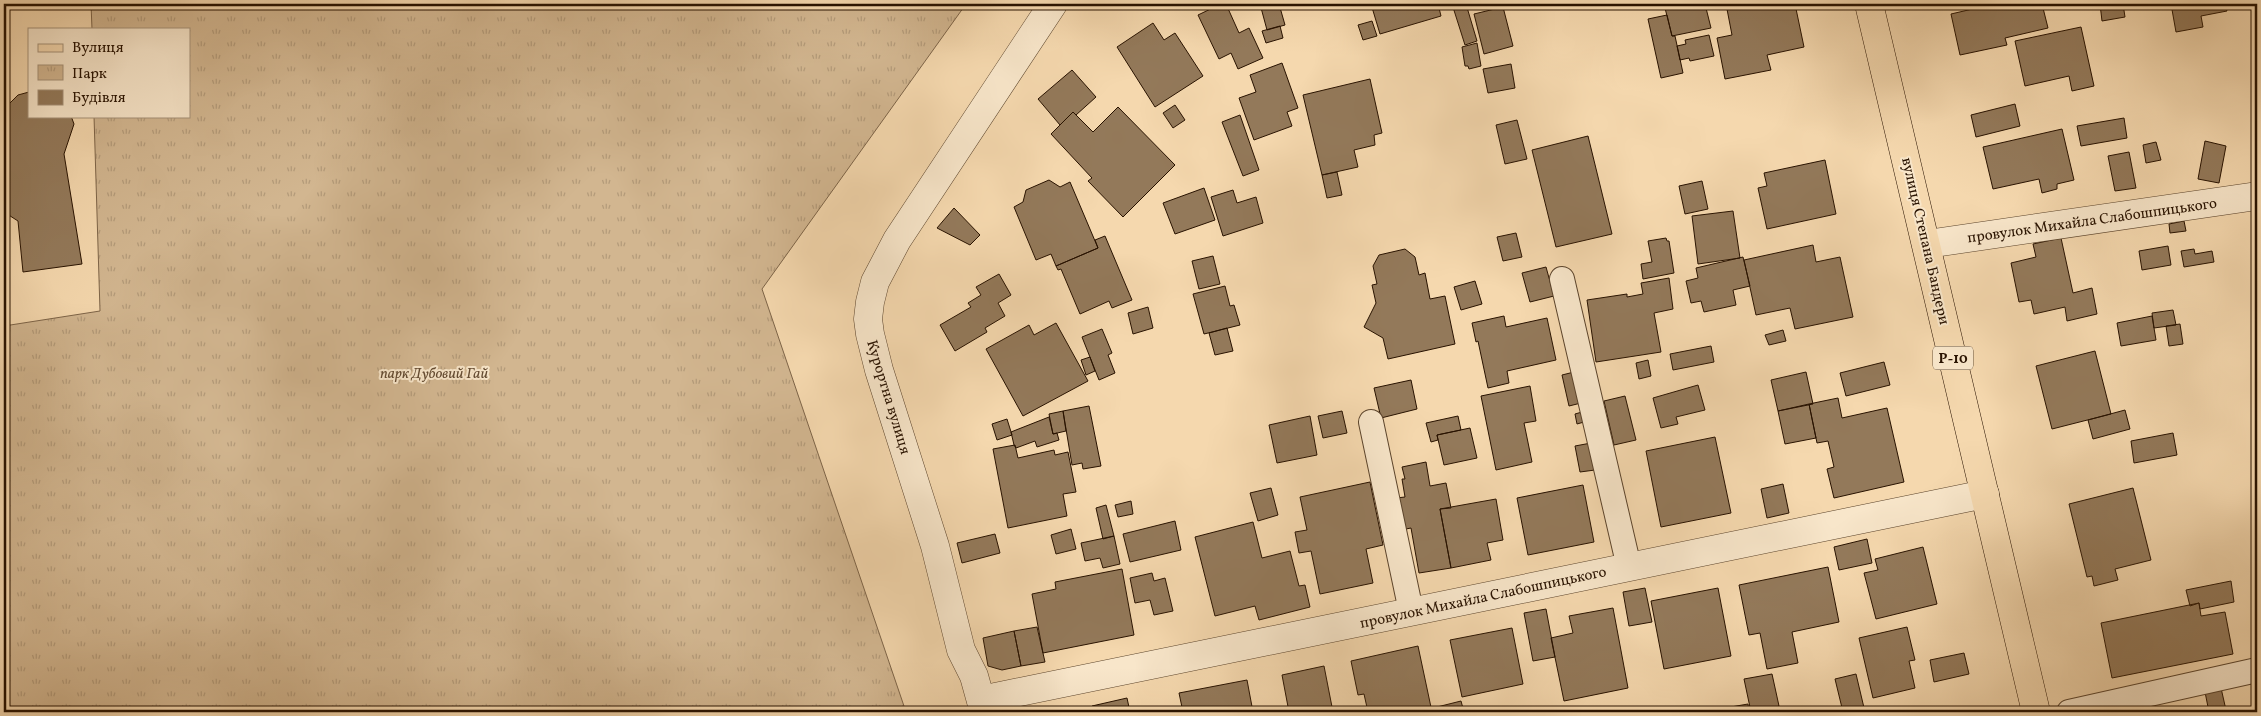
<svg xmlns="http://www.w3.org/2000/svg" width="2261" height="716" font-family="Vollkorn,serif">
  <style>
    .park { fill: url(#park-tufts); stroke: #7d6448 }
    .building { fill: #93795a; stroke: #281200 }
    .lines { fill: none; stroke-linecap: round; stroke-linejoin: round }
    .service-casing { stroke: #5b442c; stroke-width: 26 }
    .minor-casing { stroke: #5b442c; stroke-width: 29 }
    .primary-casing { stroke: #281200; stroke-width: 29 }
    .service { stroke: #f8e6ca; stroke-width: 24 }
    .minor { stroke: #f8e6ca; stroke-width: 28 }
    .primary { stroke: #f5d8ae; stroke-width: 28 }
    .labels { text-anchor: middle; stroke-width: 4; stroke-linejoin: round; paint-order: stroke }
    .shield { fill: #f8e6ca; stroke: #66523d; stroke-width: 1 }
    .shield-label { font-size: 14px; font-weight: bold; fill: #281200 }
    .street-label { font-size: 15px; fill: #281200; stroke: #f8e6ca }
    .park-label { font-size: 15px; font-style: italic; fill: #644b32; stroke: #f8e6ca }
  </style>
  <defs>
    <pattern id="park-tufts" width="24" height="20" patternUnits="userSpaceOnUse" patternTransform="scale(1.25)"><rect width="24" height="20" fill="#d2b690"/><path d="M3 7l-1-3M5 7V3M7 7l1-3M15 17l-1-3M17 17v-4M19 17l1-3" fill="none" stroke="#b49b7a"/></pattern>
  </defs>
  <rect width="100%" height="100%" fill="#f5d8ae"/>
  <filter id="stains"><feTurbulence type="fractalNoise" baseFrequency=".004" numOctaves="4"/><feColorMatrix values="0 0 0 0 .2 0 0 0 0 .09 0 0 0 0 .02 0 0 0 .5 -.17"/></filter>
  <radialGradient id="worn" r=".72"><stop offset=".6" stop-color="#630" stop-opacity="0"/><stop offset="1" stop-color="#630" stop-opacity=".3"/></radialGradient>
  <path class="park" d="M91 4H966L762 289 906 712H4V326L100 311 94 116H189V29H92Z"/>
  <path class="building" d="M1221 4H1226L1239 33 1249 28 1263 58 1238 69 1231 53 1219 59 1198 15Z
    M1260 4H1279L1285 25 1267 30Z
    M1371 4H1438L1441 16 1380 34Z
    M1452 4H1466L1477 41 1465 45Z
    M1664 4H1705L1711 28 1672 36Z
    M1726 4H1795L1804 47 1767 55 1771 70 1725 79 1717 38 1732 35Z
    M1931 4H1959L1932 9Z
    M1994 4H2042L2048 28 2005 38 2007 45 1960 55 1951 14Z
    M2051 4H2076L2051 8Z
    M2100 4H2123L2125 17 2102 21Z
    M2171 4H2247L2226 8 2227 11 2201 16 2203 27 2176 32Z
    M1503 7 1513 46 1484 54 1474 14Z
    M1667 15 1672 36H1675L1683 73 1661 78 1648 19Z
    M1372 21 1377 36 1363 40 1358 25Z
    M1153 23 1164 40 1175 33 1203 76 1155 107 1117 47Z
    M1280 26 1283 38 1266 43 1262 31Z
    M2081 27 2094 86 2072 91 2069 76 2025 86 2015 41Z
    M1709 35 1714 56 1690 61 1689 58 1680 60 1677 46 1686 44 1685 40Z
    M1477 43 1481 66 1469 69 1468 66H1465L1462 47Z
    M1282 63 1298 108 1287 112 1292 126 1254 140 1239 98 1256 92 1250 75Z
    M1511 64 1515 88 1488 93 1483 69Z
    M1072 70 1096 97 1076 115 1073 112 1060 125 1038 99Z
    M1370 79 1382 133 1374 135 1375 145 1354 150 1358 167 1322 175 1303 95Z
    M29 92V116H71L74 124 64 154 82 264 23 272 18 221 4 212V100L10 103 18 95Z
    M2015 104 2020 126 1976 137 1971 115Z
    M1175 105 1185 120 1173 128 1163 113Z
    M1118 107 1175 165 1123 217 1088 181 1092 178 1051 134 1073 112 1093 132Z
    M1240 115 1259 170 1243 176 1222 122Z
    M2124 118 2127 138 2081 146 2077 126Z
    M1517 120 1527 159 1505 164 1496 125Z
    M2062 129 2074 180 2057 184V189L2042 193 2039 179 1993 189 1983 147Z
    M1588 136 1612 234 1556 247 1532 150Z
    M2205 141 2226 146 2219 183 2198 179Z
    M2156 142 2161 160 2146 163 2143 145Z
    M2129 152 2136 188 2115 191 2108 156Z
    M1825 160 1836 214 1767 229 1758 188 1767 186 1764 173Z
    M1337 172 1342 195 1327 198 1322 175Z
    M1049 180 1060 187 1070 182 1098 248 1056 266 1051 254 1036 260 1014 207 1023 202 1026 190Z
    M1702 181 1708 209 1685 214 1679 186Z
    M1204 188 1215 220 1175 234 1163 203Z
    M1233 190 1237 203 1256 197 1263 223 1223 236 1211 197Z
    M954 208 980 235 970 245 937 228Z
    M1733 211 1740 258 1698 264 1692 216Z
    M2184 221 2186 231 2170 233 2169 224Z
    M1516 233 1522 257 1503 261 1497 237Z
    M1105 236 1132 300 1112 308 1109 301 1080 314 1061 269 1058 270 1056 266 1098 248 1095 240Z
    M1666 238 1667 241H1669L1674 273 1643 279 1641 264 1652 262 1648 241Z
    M2061 238 2073 293 2092 288 2097 314 2067 321 2065 307 2034 314 2031 300 2019 302 2011 263 2036 257 2033 244Z
    M1813 245 1816 262 1840 257 1853 317 1795 329 1790 308 1756 315 1744 260Z
    M2168 246 2171 265 2142 270 2139 251Z
    M1405 249 1415 257 1419 275 1425 273 1430 299 1445 296 1455 344 1388 359 1383 338 1364 327 1376 303 1372 285 1377 284 1373 266 1379 255Z
    M2194 249 2195 254 2212 251 2214 262 2184 267 2181 251Z
    M1213 256 1220 284 1199 289 1192 261Z
    M1743 257 1750 286 1733 290 1736 305 1704 312 1701 301 1691 303 1686 281 1698 278 1696 268Z
    M1546 267 1554 296 1530 302 1522 273Z
    M999 274 1011 295 998 303 1005 316 985 328 987 332 955 351 940 325 971 307 968 303 981 295 976 287Z
    M1669 278 1673 309 1654 313 1661 352 1596 362 1587 300 1627 294V297L1643 294 1641 283Z
    M1475 281 1482 304 1461 310 1454 287Z
    M1225 286 1230 306 1234 305 1240 325 1204 334 1193 294Z
    M1148 307 1153 328 1133 334 1128 313Z
    M2173 310 2176 325 2154 328 2152 313Z
    M1504 316 1506 327 1547 318 1556 360 1507 371 1509 383 1488 388 1478 341 1476 342 1472 323Z
    M2152 316 2156 340 2121 346 2117 323Z
    M1056 323 1088 381 1023 416 986 349 1029 325 1034 335Z
    M2180 324 2183 344 2169 346 2166 326Z
    M1227 328 1233 351 1215 355 1209 333Z
    M1102 329 1112 353 1108 355 1115 373 1099 380 1082 337Z
    M1783 330 1786 341 1769 345 1765 335Z
    M1711 346 1714 362 1673 370 1670 354Z
    M2095 351 2111 414 2052 429 2036 366Z
    M1090 357 1095 371 1086 375 1081 360Z
    M1648 360 1651 376 1639 379 1636 363Z
    M1884 362 1890 385 1846 396 1840 373Z
    M1574 372 1581 403 1569 406 1562 375Z
    M1806 372 1813 404 1778 411 1771 380Z
    M1411 380 1417 409 1381 418 1374 388Z
    M1698 385 1705 410 1676 417 1678 424 1661 428 1653 398Z
    M1530 386 1536 421 1524 423 1532 462 1496 470 1481 396Z
    M1625 396 1636 440 1614 445 1604 401Z
    M1838 398 1842 418 1887 408 1904 482 1834 498 1827 469 1834 467 1828 441 1817 443 1809 404Z
    M1809 404 1816 438 1785 444 1778 411Z
    M1089 406 1101 466 1083 469 1082 463 1072 465 1063 411Z
    M2125 410 2130 429 2093 439 2088 420Z
    M1063 411 1066 431 1053 434 1049 414Z
    M1342 411 1347 433 1323 438 1318 416Z
    M1582 412 1584 422 1577 424 1575 414Z
    M1310 416 1317 455 1277 463 1269 425Z
    M1458 416 1461 430 1437 435 1438 440 1431 442 1426 423Z
    M1049 417 1053 434 1057 433 1059 440 1037 447 1035 441 1016 448 1014 445 1011 432Z
    M1007 419 1012 435 997 440 992 424Z
    M1470 428 1477 458 1444 465 1437 435Z
    M2173 433 2177 455 2134 463 2131 441Z
    M1715 437 1731 513 1661 527 1646 451Z
    M1591 443 1595 470 1580 472 1575 446Z
    M1015 445 1018 458 1054 450 1055 455 1068 452 1076 492 1063 494 1067 516 1008 528 993 449Z
    M1426 462 1430 486 1446 483 1451 508 1440 509 1451 568 1419 573 1411 528 1401 530 1396 498 1405 497 1402 479H1405L1402 467Z
    M1370 482 1383 545 1366 549 1373 583 1320 594 1311 551 1299 553 1295 532 1307 530 1300 497Z
    M1783 484 1789 513 1767 518 1761 489Z
    M1583 485 1594 542 1528 555 1517 498Z
    M1271 488 1278 515 1258 521 1250 493Z
    M2133 488 2151 560 2115 569 2118 580 2094 586 2092 576 2087 577 2069 504Z
    M1496 499 1503 540 1487 543 1491 560 1451 568 1440 509Z
    M1131 501 1133 514 1118 517 1115 505Z
    M1106 505 1114 536 1103 539 1096 508Z
    M1175 521 1181 550 1130 562 1123 534Z
    M1253 522 1262 558 1290 551 1299 586 1305 585 1310 607 1259 620 1255 606 1215 616 1195 537Z
    M1071 529 1076 549 1056 554 1051 535Z
    M995 534 1000 553 962 563 957 543Z
    M1114 536 1120 564 1103 568 1100 558 1085 561 1081 543Z
    M1867 539 1872 563 1839 570 1834 547Z
    M1923 547 1937 604 1876 619 1864 573 1878 570 1875 559Z
    M1828 567 1839 622 1792 632 1798 663 1767 669 1760 633 1749 635 1739 585Z
    M1122 569 1134 635 1043 653 1032 594 1056 589 1055 582Z
    M1152 573 1154 581 1165 578 1173 611 1154 615 1150 600 1135 603 1130 578Z
    M2231 581 2234 602 2200 609 2199 603 2190 606 2186 590Z
    M1645 588 1652 622 1629 626 1623 592Z
    M1718 588 1731 656 1664 669 1651 601Z
    M2199 603 2201 616 2225 612 2233 654 2112 678 2101 623Z
    M1613 608 1628 688 1564 701 1551 638 1573 633 1569 616Z
    M1546 609 1555 657 1533 661 1524 613Z
    M1037 627 1045 662 1021 666 1014 631Z
    M1907 627 1915 660 1909 661 1915 688 1873 698 1859 638Z
    M1512 628 1523 684 1462 697 1450 640Z
    M1014 631 1021 666 1002 670 988 666 983 638Z
    M1418 646 1432 712H1368L1364 694 1358 695 1351 661Z
    M1964 653 1969 674 1934 682 1930 660Z
    M1324 666 1333 712H1289L1282 675Z
    M1772 674 1779 706 1776 707 1777 712H1751L1744 679Z
    M1856 674 1865 712H1843L1835 679Z
    M1247 680 1253 712H1183L1179 693Z
    M2221 688 2226 710 2209 712 2205 692Z
    M1127 698 1130 712H1093L1092 706Z
    M1461 701 1464 712H1438L1437 707Z
    M1748 704 1749 712H1726L1725 708Z
    M2155 706 2156 712H2131Z
    M2257 706V712H2248L2247 707Z"/>
  <g class="lines">
    <defs>
      <path id="service" d="M1562 279 1629 567
        M1371 422 1411 611
        M2069 712 2257 670"/>
      <path id="minor" d="M1927 244 2257 196
        M981 700 1985 494
        M984 712 974 676 961 650 935 546 879 370 870 334 868 319 870 302 875 282 897 240 1053 4"/>
      <path id="primary" d="M1869 4 2036 712"/>
    </defs>
    <use href="#service" class="service-casing"/>
    <use href="#minor" class="minor-casing"/>
    <use href="#primary" class="primary-casing"/>
    <use href="#service" class="service"/>
    <use href="#minor" class="minor"/>
    <use href="#primary" class="primary"/>
  </g>
  <g class="labels">
    <rect class="shield" x="1933" y="346.5" width="40" height="23" rx="4"/>
    <g class="shield-label">
      <text x="1953" y="363">Р-10</text>
    </g>
    <g class="street-label">
      <text transform="translate(2092 220) rotate(-8)" y="5">провулок Михайла Слабошпицького</text>
      <text transform="translate(1926 241) rotate(77)" y="5">вулиця Степана Бандери</text>
      <text transform="translate(889 397) rotate(73)" y="5">Курортна вулиця</text>
      <text transform="translate(1483 597) rotate(-12)" y="5">провулок Михайла Слабошпицького</text>
    </g>
    <g class="park-label">
      <text x="434" y="378">парк Дубовий Гай</text>
    </g>
  </g>
  <rect width="2261" height="716" fill="none" stroke="#f5d8ae" stroke-width="20"/>
  <rect x="5" y="5" width="2251" height="706" fill="none" stroke="#281200" stroke-width="2.5"/>
  <rect x="10" y="10" width="2241" height="696" fill="none" stroke="#281200"/>
  <rect x="28" y="28" width="162" height="90" fill="#f8e6ca" stroke="#a59179"/>
  <rect x="38" y="44" width="25" height="8" fill="#f5d8ae" stroke="#a59179"/>
  <text x="72" y="52" font-size="15" fill="#281200">Вулиця</text>
  <rect x="38" y="65" width="25" height="15" fill="url(#park-tufts)" stroke="#a59179"/>
  <text x="72" y="78" font-size="15" fill="#281200">Парк</text>
  <rect x="38" y="90" width="25" height="15" fill="#93795a" stroke="#a59179"/>
  <text x="72" y="102" font-size="15" fill="#281200">Будівля</text>
  <rect width="100%" height="100%" filter="url(#stains)"/>
  <rect width="100%" height="100%" fill="url(#worn)"/>
</svg>
